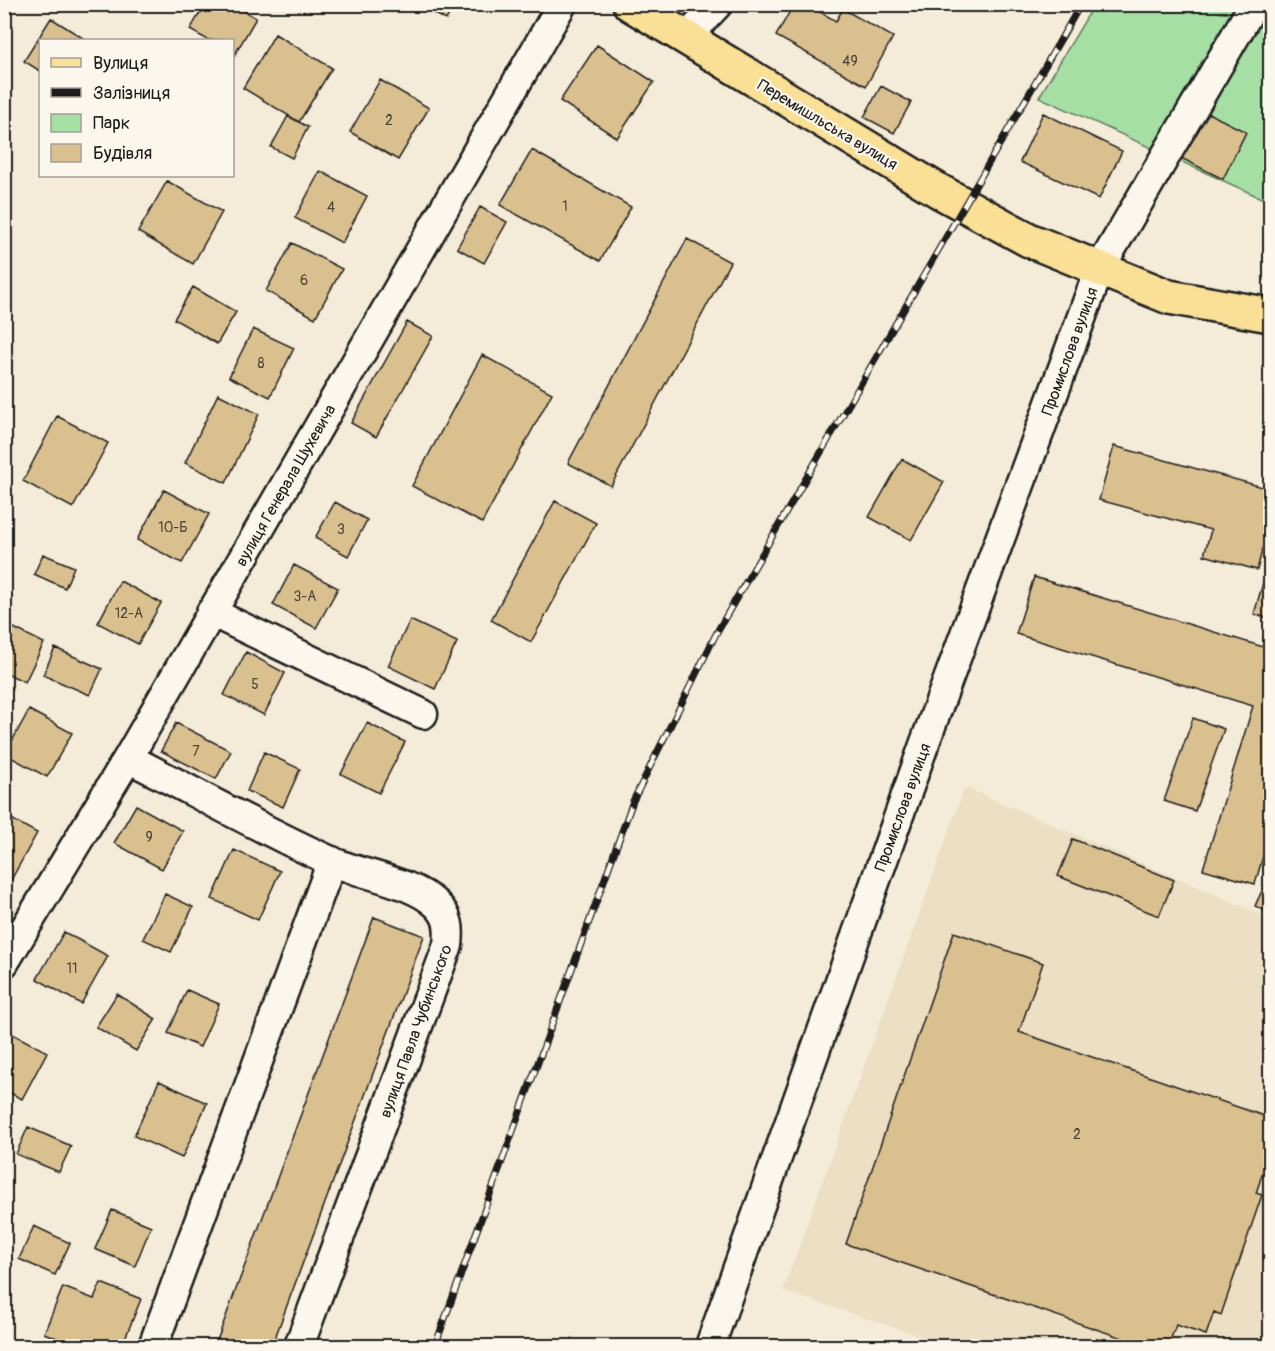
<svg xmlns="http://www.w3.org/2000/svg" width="1275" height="1351" font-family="Pangolin,sans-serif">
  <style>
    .built { fill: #ecdfc3 }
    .green { fill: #a6dfa4; stroke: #617e60; stroke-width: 1.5 }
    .building { fill: #dac08f; stroke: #1c1c1c; stroke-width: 1.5 }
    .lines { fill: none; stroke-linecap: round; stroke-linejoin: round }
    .minor-casing { stroke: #1c1c1c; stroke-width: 33 }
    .major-casing { stroke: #1c1c1c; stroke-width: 38 }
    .minor { stroke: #fbf7ec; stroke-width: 28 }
    .major { stroke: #f9e096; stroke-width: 33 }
    .rail-casing { stroke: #1c1c1c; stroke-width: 7 }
    .rail { stroke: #fbf7ec; stroke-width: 4.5; stroke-dasharray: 14; stroke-linecap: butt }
    .labels { text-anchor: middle; stroke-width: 4.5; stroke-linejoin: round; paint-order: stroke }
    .number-label { font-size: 14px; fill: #4c4539 }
    .street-label { font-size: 16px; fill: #1c1c1c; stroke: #fbf7ec }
  </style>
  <rect width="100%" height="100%" fill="#f4ecd9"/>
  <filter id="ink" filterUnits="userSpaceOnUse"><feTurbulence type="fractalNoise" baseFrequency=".0167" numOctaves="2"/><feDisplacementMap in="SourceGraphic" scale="12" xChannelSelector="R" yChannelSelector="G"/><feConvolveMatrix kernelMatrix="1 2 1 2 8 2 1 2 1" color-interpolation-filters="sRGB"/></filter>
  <g filter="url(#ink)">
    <path class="built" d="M965 787 1270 918V1346H951L783 1291Z"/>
    <path class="green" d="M1094 5H1270V202L1039 97Z"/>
    <path class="building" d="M205 4H232L256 18 234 56 232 40H208L190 30Z
      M417 4H455L446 20Z
      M794 4H806L836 21 843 9 893 37 866 86 776 36Z
      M51 18 86 40H40V71L24 61Z
      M275 34 332 68 299 122 243 88Z
      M597 45 654 82 617 138 560 101Z
      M380 80 429 108 398 160 350 132Z
      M881 86 911 102 894 133 864 117Z
      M1202 110 1246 132 1223 179 1179 157Z
      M1043 113 1122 151 1099 199 1020 162Z
      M288 116 308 127 292 158 271 147Z
      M532 150 631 207 600 261 500 205Z
      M320 171 367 196 342 243 295 218Z
      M167 181 222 212 193 264 138 232Z
      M480 207 507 222 484 263 457 248Z
      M687 239 730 262 611 486 568 463Z
      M292 243 342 269 315 318 266 291Z
      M193 287 236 312 217 344 174 319Z
      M407 322 433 336 376 437 351 423Z
      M253 329 294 348 270 397 229 377Z
      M482 355 552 393 482 523 412 486Z
      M218 394 259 414 226 483 185 463Z
      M57 416 108 443 73 508 23 481Z
      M1114 446 1270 489V520L1257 570 1204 555 1211 530 1099 500Z
      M902 459 944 482 911 540 869 517Z
      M164 490 209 514 182 563 137 540Z
      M555 501 596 523 531 642 491 620Z
      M335 502 367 520 348 556 315 538Z
      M43 554 74 567 65 588 34 574Z
      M294 565 338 588 316 628 273 605Z
      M1267 569 1270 570V619L1254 614Z
      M1034 577 1270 649V832L1255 884 1203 869 1253 706 1016 634Z
      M120 581 161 603 138 644 98 623Z
      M410 620 457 642 435 689 388 666Z
      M4 623 44 643 25 682 4 672Z
      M55 648 102 669 90 695 43 675Z
      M246 652 285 673 264 715 224 695Z
      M29 710 72 733 47 777 5 754Z
      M1193 718 1224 729 1195 811 1164 801Z
      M176 723 231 751 216 779 161 751Z
      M367 723 405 742 379 793 341 774Z
      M264 752 300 769 283 807 247 791Z
      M136 805 183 831 162 869 114 843Z
      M4 815 37 833 11 880 4 876Z
      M1073 839 1174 880 1159 916 1058 876Z
      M234 850 280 871 258 920 212 899Z
      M1270 873V913L1255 906Z
      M165 894 193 907 171 952 143 939Z
      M374 917 424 936 272 1346H215Z
      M64 932 108 956 81 1004 37 979Z
      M954 932 1043 963 1019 1032 1270 1118V1150L1256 1193 1262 1195 1221 1315 1214 1312 1206 1335 1176 1325 1168 1346H1146L846 1244Z
      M187 990 219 1004 200 1047 168 1033Z
      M117 994 156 1019 136 1051 96 1027Z
      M5 1030 47 1052 22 1099 4 1090Z
      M159 1081 207 1103 182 1158 134 1136Z
      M28 1127 71 1146 59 1172 16 1154Z
      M112 1210 151 1226 135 1266 95 1249Z
      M34 1226 70 1243 55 1275 19 1259Z
      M101 1283 141 1299 122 1346H77L44 1333 63 1287 94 1299Z"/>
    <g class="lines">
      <defs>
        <path id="minor" d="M686 38 718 4
          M211 612 423 714
          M128 758C195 792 262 830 331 861 362 875 411 881 436 904 449 916 450 928 448 945L299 1346
          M4 963 128 758 562 4
          M153 1346 332 861
          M710 1346 924 745 1099 270 1254 4"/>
        <path id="major" d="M630 4 939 191 1029 240 1169 297 1270 315"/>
      </defs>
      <use href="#minor" class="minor-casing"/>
      <use href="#major" class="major-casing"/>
      <use href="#minor" class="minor"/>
      <use href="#major" class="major"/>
      <defs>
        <path id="rail" d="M435 1346 633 801 718 630 1081 4"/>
      </defs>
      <use href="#rail" class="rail-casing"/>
      <use href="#rail" class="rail"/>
    </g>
  </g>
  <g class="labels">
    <g class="number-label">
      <text x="850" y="66">49</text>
      <text x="389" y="125">2</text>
      <text x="565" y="211">1</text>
      <text x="331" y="212">4</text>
      <text x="304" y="285">6</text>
      <text x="261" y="368">8</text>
      <text x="173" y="532">10-Б</text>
      <text x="341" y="534">3</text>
      <text x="305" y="601">3-А</text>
      <text x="129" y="618">12-А</text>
      <text x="255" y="689">5</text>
      <text x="196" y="756">7</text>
      <text x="149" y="842">9</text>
      <text x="72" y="973">11</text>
      <text x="1077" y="1139">2</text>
    </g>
    <g class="street-label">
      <text transform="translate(828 124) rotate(31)" y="6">Перемишльська вулиця</text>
      <text transform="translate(1069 351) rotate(-70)" y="6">Промислова вулиця</text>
      <text transform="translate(285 485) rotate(-60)" y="6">вулиця Генерала Шухевича</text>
      <text transform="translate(902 807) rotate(-70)" y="6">Промислова вулиця</text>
      <text transform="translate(415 1031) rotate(-70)" y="6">вулиця Павла Чубинського</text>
    </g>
  </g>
  <rect width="1275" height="1351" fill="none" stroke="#fbf7ec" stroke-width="24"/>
  <rect x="12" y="12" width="1251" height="1327" fill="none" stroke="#1c1c1c" stroke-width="2" filter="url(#ink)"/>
  <rect x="39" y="39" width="195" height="138" fill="#fbf7ec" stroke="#a29f99" stroke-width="1.5"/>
  <rect x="51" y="58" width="30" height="9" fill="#f9e096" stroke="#a29f99" stroke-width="1.5"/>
  <text x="93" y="69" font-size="18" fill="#1c1c1c">Вулиця</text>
  <rect x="51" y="88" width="30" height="9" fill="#1c1c1c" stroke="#a29f99" stroke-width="1.5"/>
  <text x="93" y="99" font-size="18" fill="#1c1c1c">Залізниця</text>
  <rect x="51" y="114" width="30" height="18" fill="#a6dfa4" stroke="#a29f99" stroke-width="1.5"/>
  <text x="93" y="129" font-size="18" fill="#1c1c1c">Парк</text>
  <rect x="51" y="144" width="30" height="18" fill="#dac08f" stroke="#a29f99" stroke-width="1.5"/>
  <text x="93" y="159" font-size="18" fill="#1c1c1c">Будівля</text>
</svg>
